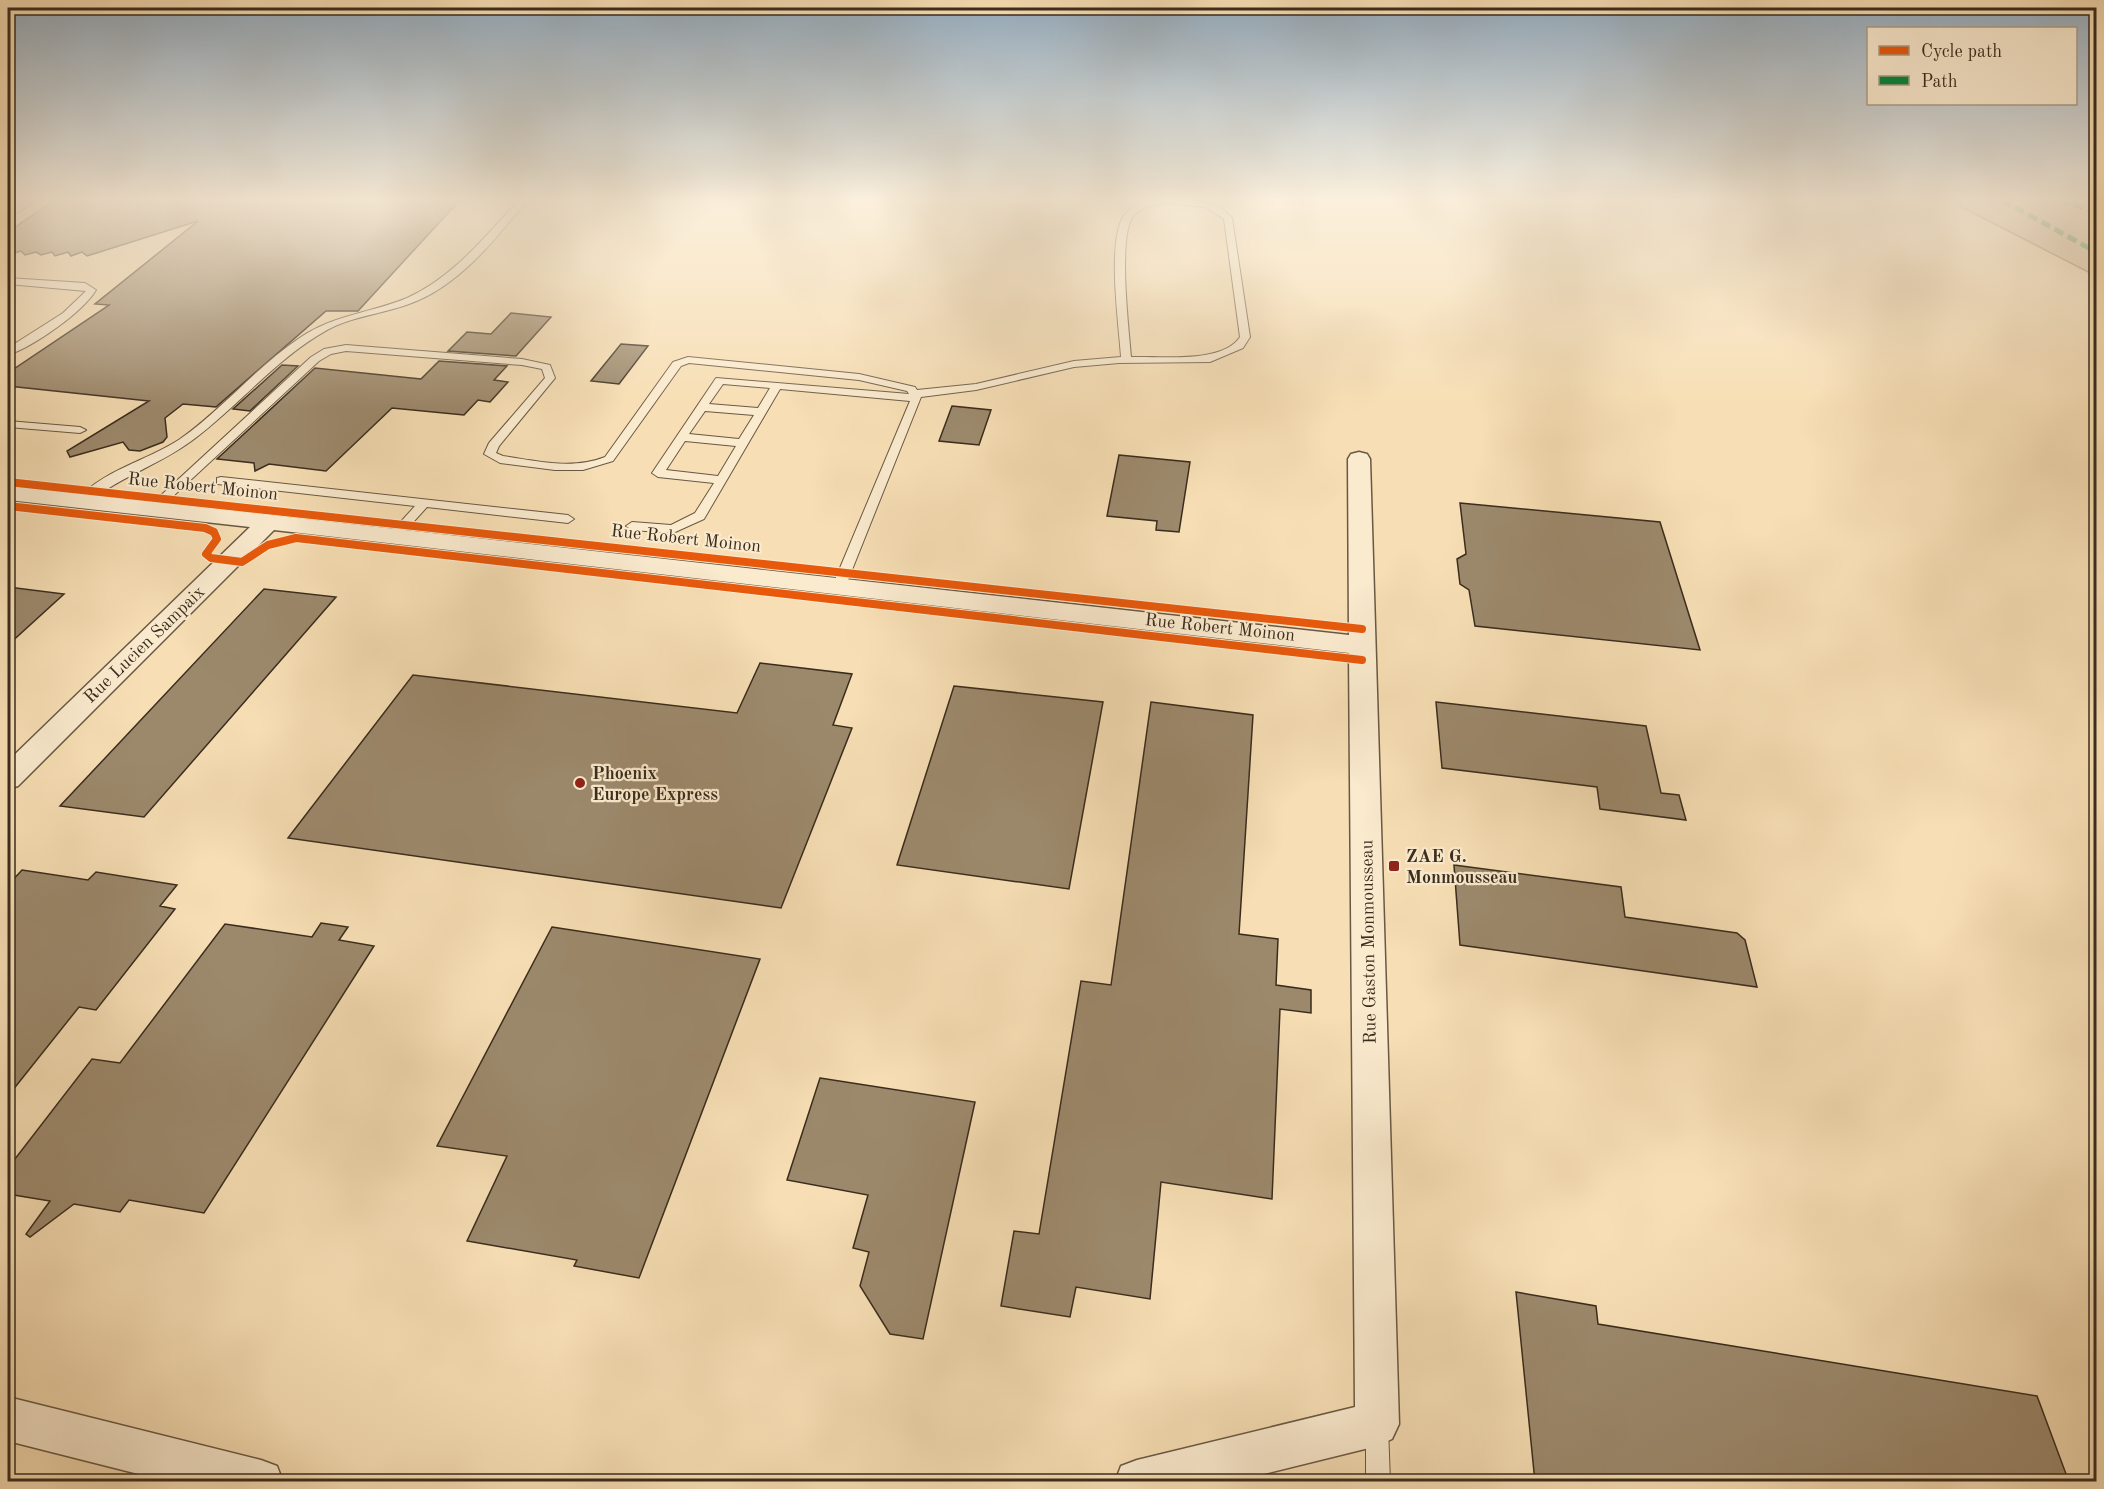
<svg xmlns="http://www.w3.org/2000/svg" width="2104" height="1489" font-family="'Old Standard TT',serif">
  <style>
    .green { fill: #d7c09a; stroke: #88765c; stroke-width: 1.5 }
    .building { fill: #9c896c; stroke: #3a2c1d; stroke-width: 1.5 }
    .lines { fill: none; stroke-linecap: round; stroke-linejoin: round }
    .lane-casing { stroke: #695843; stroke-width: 2 }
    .street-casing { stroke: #695843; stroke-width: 3 }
    .lane { fill: #faeace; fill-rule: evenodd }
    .street { fill: #faeace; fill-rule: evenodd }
    .quiet { stroke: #00873e; stroke-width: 5; stroke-dasharray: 10 5; stroke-linecap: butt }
    .cycleway-casing { stroke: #faeace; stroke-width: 10 }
    .cycleway { stroke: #e8590c; stroke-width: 8 }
    .poi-dot { fill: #8f2418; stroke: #faeace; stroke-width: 2 }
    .labels { text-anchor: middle; stroke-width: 4.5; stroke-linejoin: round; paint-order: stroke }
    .street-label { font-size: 18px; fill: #3a2c1d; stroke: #faeace }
    .poi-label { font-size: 18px; font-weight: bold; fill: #3a2c1d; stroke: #faeace; text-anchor: start }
  </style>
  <rect width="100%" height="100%" fill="#f7deb4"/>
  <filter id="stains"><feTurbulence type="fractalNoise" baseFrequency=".00333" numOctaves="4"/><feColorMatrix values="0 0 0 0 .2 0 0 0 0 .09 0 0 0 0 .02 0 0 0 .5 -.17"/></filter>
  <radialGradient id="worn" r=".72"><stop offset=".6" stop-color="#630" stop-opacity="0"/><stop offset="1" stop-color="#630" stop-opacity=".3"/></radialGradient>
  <path class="green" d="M1948 200H2080L2096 206V276Z"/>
  <path class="building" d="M55 200H460L358 311H326L216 407 183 404 165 418 167 437 163 442 140 451 129 450 123 442 70 457 67 451 149 401 8 386V373L109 305 95 304 198 221 87 256 82 252 71 256 68 252 55 256 52 252 41 255 36 252 25 255 21 251 8 255V232Z
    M511 313 551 317 516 356 448 351 467 332 491 334Z
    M621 344 648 346 619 384 591 381Z
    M439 361 507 366 494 380 508 382 490 402 478 400 464 415 392 408 326 471 269 464 255 471 254 463 217 459 315 368 421 379Z
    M282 365 298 366 250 411 233 409Z
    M952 406 991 410 979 445 939 441Z
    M1119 455 1190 462 1179 532 1156 530 1157 521 1107 516Z
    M1460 503 1660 522 1700 650 1475 626 1469 590 1460 584 1457 559 1466 554Z
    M8 587 64 594 8 645Z
    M264 589 336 597 144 817 60 806Z
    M760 663 852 674 833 725 852 728 781 908 288 838 413 675 737 713Z
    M954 686 1103 702 1069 889 897 865Z
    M1151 702 1253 715 1239 934 1278 939 1276 985 1311 990V1013L1280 1009 1272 1199 1161 1182 1150 1299 1076 1287 1070 1317 1001 1306 1014 1231 1039 1234 1081 981 1111 985Z
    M1436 702 1646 726 1661 793 1679 795 1686 820 1600 809 1597 787 1442 768Z
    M1454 865 1621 887 1625 917 1737 933 1745 940 1757 987 1460 945Z
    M22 870 88 880 96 872 177 885 160 906 175 909 96 1010 79 1007 8 1096V885Z
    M321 923 348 927 339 940 374 946 204 1213 129 1200 120 1212 74 1204 30 1237 26 1234 50 1201 8 1194V1168L92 1059 120 1063 225 924 312 937Z
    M552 927 760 959 639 1278 574 1266 577 1260 467 1241 507 1156 437 1146Z
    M820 1078 975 1102 923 1339 890 1334 860 1286 869 1252 853 1248 868 1195 787 1180Z
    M1516 1292 1596 1306 1598 1324 2037 1396 2069 1482H1535Z"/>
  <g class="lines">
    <defs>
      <path id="lane" d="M29 200H38L8 218V212Z
        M519 200H527C496 239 458 287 409 304 382 314 353 316 327 330 275 359 238 407 190 442 157 466 117 478 85 505L81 506 75 502C100 471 147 461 180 439 223 409 257 366 301 337 336 314 371 313 407 298 454 277 485 236 519 200Z
        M1155 200C1182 200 1213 195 1232 218L1250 337 1243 348 1210 362 1119 363 1074 367 976 390 921 397 844 590 839 591 832 587 910 401 780 389 704 519 673 533 632 530 626 526 632 522 671 525 695 513 714 483 658 477 652 473 716 378 909 394 907 391 859 380 689 363 681 366 613 461 583 470H555L500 463 484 454 489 443 545 378 542 369 522 365 346 351 331 354 319 361 155 513 151 514 145 510 311 357 324 349 346 345 522 359 550 365 555 378 499 446 496 453 503 456C537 461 572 470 605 457L673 362 688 357 859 374 915 387 917 390 976 384 1074 361 1121 357C1119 324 1107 245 1123 217 1130 206 1142 202 1155 200ZM1168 203 1205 207 1224 219 1240 337C1222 364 1161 356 1131 357 1129 329 1117 234 1134 215 1142 206 1156 204 1168 203ZM723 384 770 388 758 408 709 404ZM705 411 754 415 739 439 689 434ZM685 441 736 446 718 476 666 470Z
        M8 278 85 283 96 290C83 312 33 347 8 355V348L63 313 86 291 8 284Z
        M8 421 80 427 86 430 80 433 8 427Z
        M221 477 568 515 574 519 568 523 427 507 397 540 393 541 387 537 415 506 217 484V478Z
        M1377 1416 1385 1419 1388 1427 1390 1482H1366V1427L1369 1419Z"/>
      <path id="street" d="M1359 452 1367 454 1370 459 1399 1424 1392 1439 1377 1446 1231 1482H1115L1121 1466 1137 1460 1355 1407 1349 653 274 530 18 786 8 789V761L250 527 8 500V486L1349 635 1348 459 1351 454Z
        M8 1397 261 1460 277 1466 283 1482H170L8 1441Z"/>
    </defs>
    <use href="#lane" class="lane-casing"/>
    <use href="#street" class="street-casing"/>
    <use href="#lane" class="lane"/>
    <use href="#street" class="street"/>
    <path class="quiet" d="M2002 200 2096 252
      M2059 200 2096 212"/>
    <defs>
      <path id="cycleway" d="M8 482 1362 629
        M8 506 205 528 214 532 217 539 206 554 211 558 242 562 268 545 296 538 1362 660"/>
    </defs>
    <use href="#cycleway" class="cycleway-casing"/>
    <use href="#cycleway" class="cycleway"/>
  </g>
  <linearGradient id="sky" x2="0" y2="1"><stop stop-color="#94acbf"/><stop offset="0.49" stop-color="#fbf0dd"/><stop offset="1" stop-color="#fbf0dd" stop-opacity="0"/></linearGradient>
  <rect width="2104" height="408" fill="url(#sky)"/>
  <g class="poi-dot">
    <circle cx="580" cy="783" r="6"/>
    <rect x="1388" y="860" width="12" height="12" rx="3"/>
  </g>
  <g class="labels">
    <g class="street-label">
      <text transform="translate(203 486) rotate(6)" y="6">Rue Robert Moinon</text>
      <text transform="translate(686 538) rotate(6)" y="6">Rue Robert Moinon</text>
      <text transform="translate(1220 627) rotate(6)" y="6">Rue Robert Moinon</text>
      <text transform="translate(144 644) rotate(-44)" y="6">Rue Lucien Sampaix</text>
      <text transform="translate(1368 942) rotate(-91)" y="6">Rue Gaston Monmousseau</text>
    </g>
    <g class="poi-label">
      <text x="592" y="779">Phoenix<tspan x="592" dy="21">Europe Express</tspan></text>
      <text x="1406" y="862">ZAE G.<tspan x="1406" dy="21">Monmousseau</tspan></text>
    </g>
  </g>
  <rect width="2104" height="1489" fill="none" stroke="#f7deb4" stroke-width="30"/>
  <rect x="9" y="9" width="2086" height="1471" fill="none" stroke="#3a2c1d" stroke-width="3"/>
  <rect x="15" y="15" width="2074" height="1459" fill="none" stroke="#3a2c1d" stroke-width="1.5"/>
  <rect x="1867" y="27" width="210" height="78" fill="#faeace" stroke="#ad9e87" stroke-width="1.5"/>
  <rect x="1879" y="46" width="30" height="9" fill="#e8590c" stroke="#ad9e87" stroke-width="1.5"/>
  <text x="1921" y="57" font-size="18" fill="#3a2c1d">Cycle path</text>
  <rect x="1879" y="76" width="30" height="9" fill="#00873e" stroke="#ad9e87" stroke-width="1.5"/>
  <text x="1921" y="87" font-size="18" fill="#3a2c1d">Path</text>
  <rect width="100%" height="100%" filter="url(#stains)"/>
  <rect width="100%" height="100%" fill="url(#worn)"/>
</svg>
